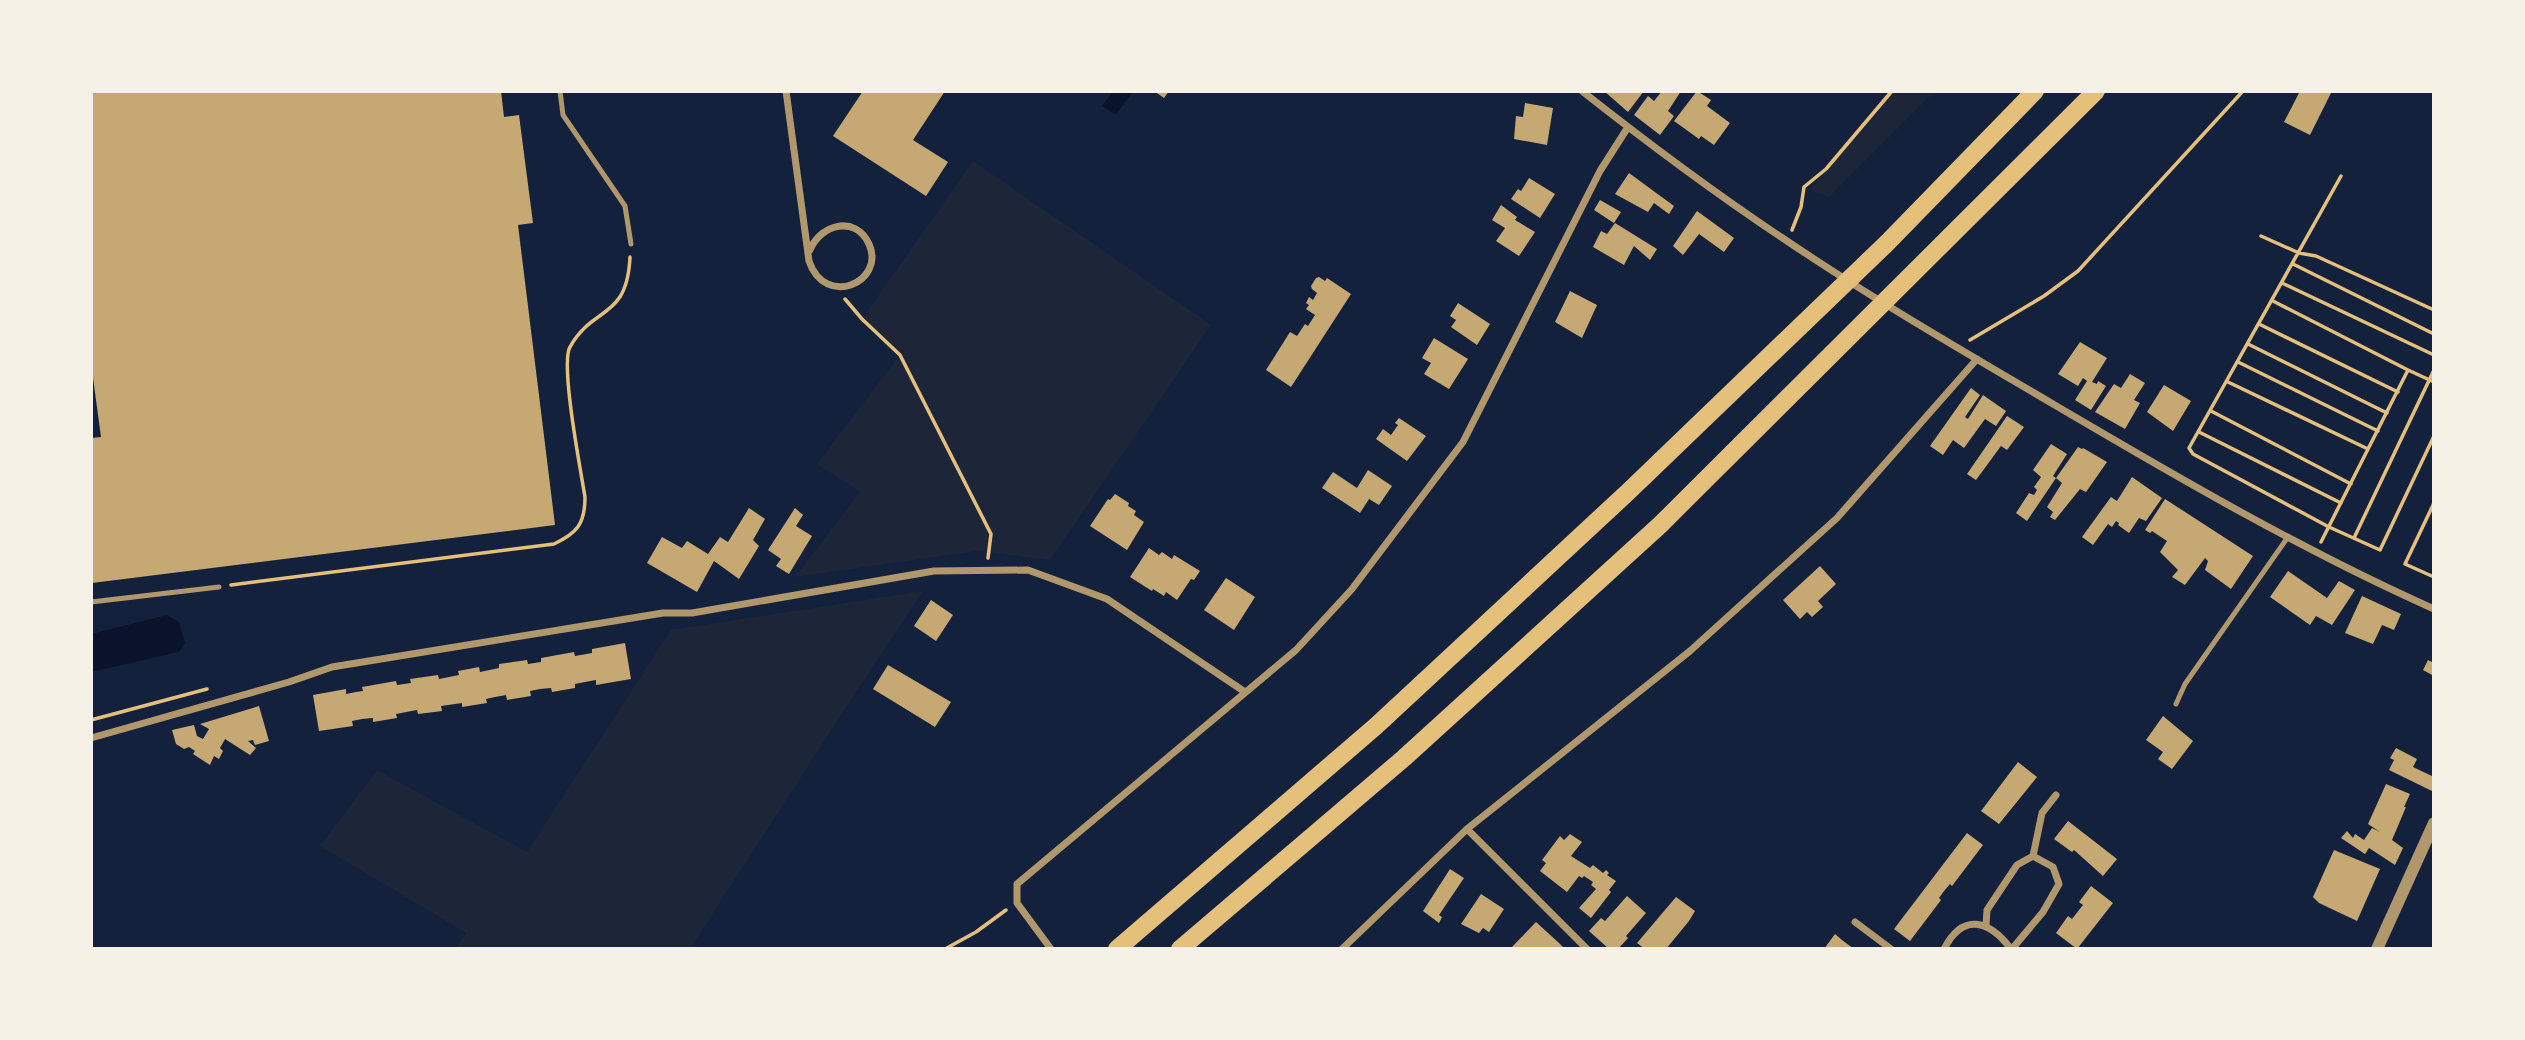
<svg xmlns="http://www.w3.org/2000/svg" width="2525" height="1040" font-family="Barlow,sans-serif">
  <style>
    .green { fill: #1d2539 }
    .water { fill: #0b132b }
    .building { fill: #c6a872 }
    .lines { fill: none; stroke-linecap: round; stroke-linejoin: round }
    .path { stroke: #e5c07b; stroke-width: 3.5 }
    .service { stroke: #b1986c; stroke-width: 5 }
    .minor { stroke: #b1986c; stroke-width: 7 }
    .tertiary { stroke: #b1986c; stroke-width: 12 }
    .motorway { stroke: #e5c07b; stroke-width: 18 }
  </style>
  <rect width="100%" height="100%" fill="#14213d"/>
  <path class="green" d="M1887 91H1935L1829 197 1810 190Z
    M973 161 1211 325 1050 560 977 551 795 577 860 492 817 464 900 355 862 319Z
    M923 591 850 701 690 949H456L466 933 320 846 377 770 527 852 671 630Z"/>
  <path class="water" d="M1113 91H1133L1116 115 1102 106Z
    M167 615 179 622 185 643 179 652 91 672V634Z"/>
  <path class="building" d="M91 91H501L504 117 519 115 533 223 518 225 555 525 92 583 91 438 101 437 91 363Z
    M863 91H945L913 140 948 162 926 196 833 136Z
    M1154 91H1169L1164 98Z
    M1604 91H1644L1628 112Z
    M1662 91H1681L1668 111 1674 116 1660 135 1634 115 1648 96 1654 101Z
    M1697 91 1711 100 1707 106 1730 123 1714 145 1701 136 1699 139 1674 121Z
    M2300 91H2332L2310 135 2284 122Z
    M1525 103 1553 108 1547 145 1514 139 1516 116 1523 117Z
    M1629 173 1674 206 1669 214 1654 203 1648 212 1615 194Z
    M1529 178 1555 194 1540 218 1511 199 1518 189 1521 191Z
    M1600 200 1621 212 1614 223 1594 210Z
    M1501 205 1517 217 1515 220 1535 232 1519 256 1496 241 1505 228 1492 220Z
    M1697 211 1734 238 1724 252 1699 234 1683 255 1673 246Z
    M1615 223 1657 249 1650 260 1634 246 1624 265 1593 247 1601 231 1607 234Z
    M1319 277 1325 281 1327 278 1351 294 1291 387 1266 370 1290 332 1297 336 1305 324 1308 326 1315 315 1306 309 1309 305 1306 303 1309 297 1313 300 1317 293 1312 289 1311 286 1316 278Z
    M1570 291 1597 305 1582 338 1555 322Z
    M1458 303 1490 324 1477 345 1451 327 1456 320 1450 316Z
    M1434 338 1468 359 1449 389 1424 374 1431 363 1422 358Z
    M2080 342 2107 358 2092 382 2097 384 2098 381 2106 386 2091 410 2075 400 2087 381 2083 378 2078 386 2058 374Z
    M2130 374 2145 383 2134 400 2140 403 2125 429 2095 412 2114 384 2121 388Z
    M2164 385 2191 401 2173 431 2147 412Z
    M1971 388 1980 395 1965 417 1968 419 1983 395 2006 411 1996 426 1985 419 1964 448 1953 440 1943 455 1930 446Z
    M2007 416 2024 427 2007 450 2001 446 1976 480 1967 474Z
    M1399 418 1426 436 1407 461 1376 439 1383 429 1391 435 1398 425 1395 423Z
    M2051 444 2067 454 2053 476 2056 478 2027 521 2016 513 2029 493 2034 495 2037 490 2034 487 2041 477 2033 470Z
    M2078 447 2082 449 2083 448 2107 462 2086 492 2080 489 2055 520 2050 517 2053 512 2047 507 2062 483 2056 478Z
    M1368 470 1392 486 1379 505 1369 499 1360 513 1322 488 1333 472 1357 488Z
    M2132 477 2162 498 2146 521 2139 518 2129 533 2118 525 2119 523 2116 521 2112 527 2108 524 2093 545 2082 537 2111 497 2117 501Z
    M1115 494 1129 503 1128 506 1136 511 1134 515 1144 522 1127 550 1090 526 1108 499 1110 500Z
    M2165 499 2253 556 2231 589 2205 570 2208 561 2205 558 2185 585 2172 577 2178 570 2160 552 2167 541 2152 531 2150 533 2145 530Z
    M749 508 765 519 753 540 759 546 739 579 714 561 697 592 647 563 662 537 682 548 687 541 708 554 720 537 728 542Z
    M795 508 803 515 796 526 812 536 789 574 776 566 781 559 768 550Z
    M1149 548 1159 555 1162 552 1172 559 1174 555 1200 571 1194 580 1191 579 1177 600 1166 592 1164 596 1153 589 1152 591 1130 577Z
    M1820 566 1836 584 1818 601 1823 607 1812 617 1807 612 1800 619 1783 600Z
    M2288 571 2327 598 2339 581 2355 590 2332 625 2316 616 2310 625 2270 597Z
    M1226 578 1255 597 1234 630 1204 610Z
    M2362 596 2401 614 2394 630 2382 625 2373 644 2345 633Z
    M931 600 953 615 936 641 914 626Z
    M625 643 631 679 596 685V680L585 682 575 684V688L552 692 551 688 540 689 530 691 531 696 507 700 506 695 495 697 486 699 487 703 462 707V703L441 706 442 711 418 714 417 710 396 714 397 718 373 722V718L362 719 352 721 353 726 319 731 313 695 346 689V694L356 692 363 691 362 687 396 681 397 685 411 683 410 679 438 675 439 679 459 675 458 671 479 667 480 672 499 668V664L527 660 528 664 541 662V658L574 652 575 656 592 653V649Z
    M2428 660 2434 663V676L2423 670Z
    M888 665 951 702 935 727 873 689Z
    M259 706 269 741 255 745 253 740 248 741 256 748 250 755 225 739 220 748 223 751 219 759 214 756 210 765 193 754 195 751 189 747 184 749 176 744 172 730 194 725 197 736 203 739 209 729 200 724Z
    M2163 716 2193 741 2172 769 2158 759 2163 752 2146 740Z
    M2396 748 2417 759 2413 767 2434 777V792L2389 770 2394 760 2390 758Z
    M2018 762 2037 777 1999 824 1981 811Z
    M2386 784 2410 794 2404 807H2406L2392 840 2403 848 2395 865 2369 848 2365 854 2341 838 2347 831 2353 838 2355 834 2364 840 2372 828 2380 832 2368 824Z
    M2068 821 2117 859 2103 876 2074 850 2072 852 2054 839Z
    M1967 833 1983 845 1952 886 1950 884 1944 891 1939 898 1941 900 1910 941 1894 929Z
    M1570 834 1582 842 1571 856 1590 868 1593 865 1603 873 1606 870 1609 873 1607 875 1616 881 1609 890 1611 892 1591 918 1579 908 1596 889 1591 885 1593 882 1584 876 1582 878 1579 876 1567 892 1540 871 1546 863 1542 860 1560 836 1564 840Z
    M2334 850 2380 869 2357 921 2319 903 2313 897Z
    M1450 869 1464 878 1439 915 1442 917 1439 923 1423 911Z
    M2091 886 2113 903 2077 949 2056 933 2068 916 2072 919 2083 905 2079 902Z
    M1481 894 1504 909 1489 932 1483 928 1479 933 1461 924Z
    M1627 896 1646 913 1626 936 1628 938 1618 949H1609L1589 931 1601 918 1605 921Z
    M1676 897 1695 911 1689 921 1666 949H1645L1637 943Z
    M1536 922 1559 943 1565 949H1510Z
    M1835 934 1842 940 1854 949H1824Z"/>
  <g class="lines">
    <path class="path" d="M2341 176 2189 448 2193 454 2329 527 2380 550 2434 436
      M1792 230 1801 207 1804 187 1826 169 1892 91
      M2261 236 2299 253 2316 256 2434 310
      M2293 264 2434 334
      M2282 283 2434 355
      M845 299 862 319 900 355 991 534 988 558
      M2273 301 2408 370
      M2259 324 2398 392
      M1970 340 2044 296 2078 271 2243 91
      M2248 344 2387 413
      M2238 362 2378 431
      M2228 382 2368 449
      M2211 411 2351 484
      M2199 432 2341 503
      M2434 503 2405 564 2434 577
      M2354 538 2434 370
      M2321 542 2408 370 2434 382
      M231 585 554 544C577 533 585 524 585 497 581 472 560 364 570 347 593 305 627 321 630 257
      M91 720 207 689
      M945 949 976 932 1006 910"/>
    <path class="service" d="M560 91 563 115 625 206 631 244
      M91 602 219 587
      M2176 704 2185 684 2288 537"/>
    <path class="minor" d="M786 91 809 261C825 309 886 282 869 244 855 214 820 225 810 250
      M1582 91C1649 144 1716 194 1787 241 1873 299 1963 351 2053 404 2177 477 2302 550 2434 609
      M91 738 289 682 332 667 663 613H692L934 571 1028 570 1107 599 1245 692
      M1467 829 1587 949
      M2033 856 2042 813 2056 795
      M1855 922 1891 949
      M1986 925 1987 910 2017 865 2033 856 2053 867 2059 884 2043 912 2012 949
      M1051 949 1017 903V884L1296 650 1352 589 1463 442 1600 171 1628 127
      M1342 949 1467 829 1690 651 1837 518 1977 359
      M1944 949C1963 912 1989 920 2011 949"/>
    <path class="tertiary" d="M2377 949 2434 823"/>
    <path class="motorway" d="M1117 949 1376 726 1629 491 1887 243 2035 91
      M1180 949 1404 758 1660 525 2096 91"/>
  </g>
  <rect width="2525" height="1040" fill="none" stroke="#f6f1e7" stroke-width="186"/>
</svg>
